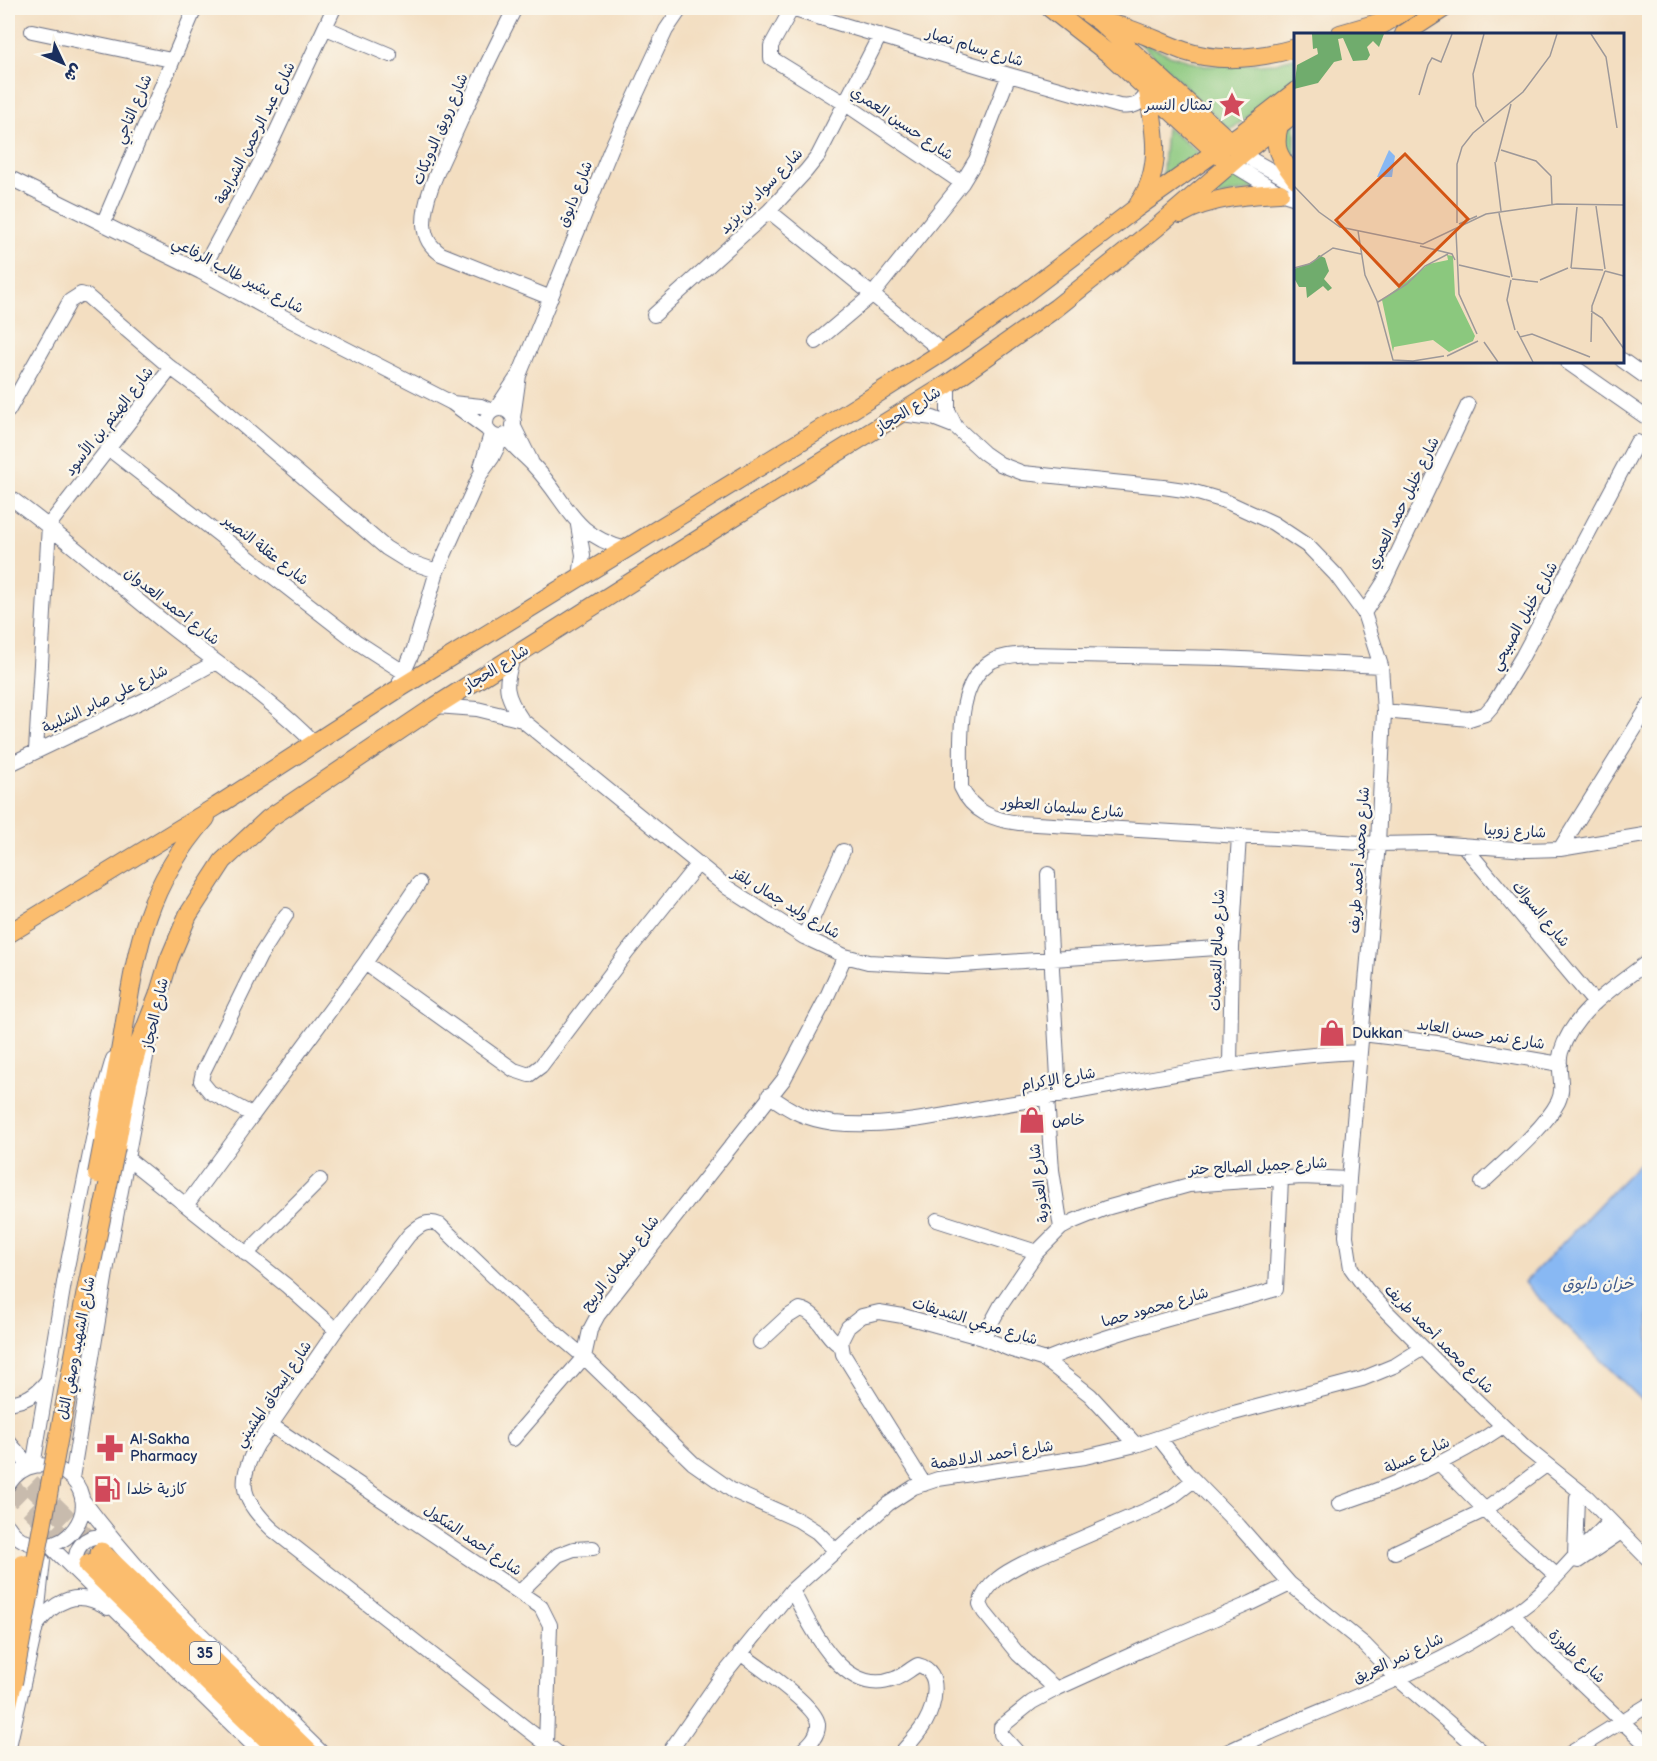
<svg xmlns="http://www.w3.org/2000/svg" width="1657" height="1761" font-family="'Balsamiq Sans','Playpen Sans Arabic',sans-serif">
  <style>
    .green { fill: #8bc87e; stroke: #537c6e; stroke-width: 1.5 }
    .water { fill: #88b8f3; stroke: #5274a8; stroke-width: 1.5 }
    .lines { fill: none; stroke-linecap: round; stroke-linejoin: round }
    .highway-tunnel { stroke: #c8bbad; stroke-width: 21; stroke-dasharray: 21 10; stroke-linecap: butt }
    .minor-casing { stroke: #676c81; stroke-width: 16 }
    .major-casing { stroke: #676c81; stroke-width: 20 }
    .highway-casing { stroke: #676c81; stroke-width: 23 }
    .minor { stroke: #fff; stroke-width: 14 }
    .major { stroke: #fbbd6e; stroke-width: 18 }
    .highway { stroke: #fbbd6e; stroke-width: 21 }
    .major-bridge-casing { stroke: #676c81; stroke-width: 20; stroke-linecap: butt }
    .major-bridge { stroke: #fbbd6e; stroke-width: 18 }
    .labels { text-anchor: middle; stroke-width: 5; stroke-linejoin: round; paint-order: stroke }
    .shield { fill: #fbf7ec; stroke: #5e6b89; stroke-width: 1.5 }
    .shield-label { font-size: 14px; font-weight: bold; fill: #1b2f5e }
    .street-label { font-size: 15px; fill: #1b2f5e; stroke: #fbf7ec }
    .poi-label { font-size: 15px; fill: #1b2f5e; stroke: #fbf7ec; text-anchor: start }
    .water-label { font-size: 16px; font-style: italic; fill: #3c588b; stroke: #fbf7ec }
    .inset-road { fill: none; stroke: #9d9899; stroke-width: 1.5 }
    .view { fill: #d45514; fill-opacity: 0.15; stroke: #d45514; stroke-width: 3 }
    .inset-edge { fill: none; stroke: #1b2f5e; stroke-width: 3 }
  </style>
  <rect width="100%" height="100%" fill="#fbf7ec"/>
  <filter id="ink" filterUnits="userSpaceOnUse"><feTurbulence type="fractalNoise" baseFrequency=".0167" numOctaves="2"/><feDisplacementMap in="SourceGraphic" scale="12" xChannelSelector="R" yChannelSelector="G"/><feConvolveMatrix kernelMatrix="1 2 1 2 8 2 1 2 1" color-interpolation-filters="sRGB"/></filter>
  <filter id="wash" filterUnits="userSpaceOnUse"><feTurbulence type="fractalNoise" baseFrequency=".008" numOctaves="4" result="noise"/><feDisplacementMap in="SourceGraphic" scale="24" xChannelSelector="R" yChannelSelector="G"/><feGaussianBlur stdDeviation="1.35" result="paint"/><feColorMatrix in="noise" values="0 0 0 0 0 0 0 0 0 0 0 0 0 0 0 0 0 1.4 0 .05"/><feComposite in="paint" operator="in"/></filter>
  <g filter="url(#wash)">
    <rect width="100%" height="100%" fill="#f3dec1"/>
    <path class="green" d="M1137 40 1170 55 1205 66 1276 63 1295 57V82L1230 130Z
      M1295 122V164L1286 154 1283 132Z
      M1166 127 1199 153 1162 182Z
      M1230 174 1260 188 1199 200Z"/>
    <path class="water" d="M1649 1153V1407L1580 1340 1524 1283Z"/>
  </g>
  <g filter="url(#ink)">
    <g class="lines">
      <path class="highway-tunnel" d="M8 1462 101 1553
        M8 1485 89 1565"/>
      <defs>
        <path id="minor" d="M515 8C494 49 474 91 455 133 443 161 424 193 424 224 425 239 430 246 441 254L551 298
          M788 8 1009 75 1119 106C1134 108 1141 104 1148 92
          M792 8 771 46V58L844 103 962 183
          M326 28 390 55
          M32 31 171 60
          M1243 153 1254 161 1296 184
          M1230 163 1280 193 1296 198
          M8 177 201 272 272 311 452 403 487 429
          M769 211 943 352
          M103 224 195 8
          M201 272 273 139 334 8
          M654 315 769 211 806 171 818 156 880 35
          M816 342 873 294 962 183 976 160 1009 75
          M1622 360 1650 380
          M1567 362 1650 420
          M948 384V411L956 427 984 453 1000 464 1023 473 1163 487 1191 491 1225 501 1273 523 1309 547 1336 575 1364 613 1381 666 1384 711 1378 844 1349 1179 1346 1236 1351 1268 1367 1290 1387 1312 1455 1380 1526 1448 1587 1497 1650 1561
          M452 403 481 406 492 411
          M496 409 520 373 611 149 666 30 681 8
          M486 423a14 14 0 1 1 28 0a14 14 0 1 1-28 0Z
          M8 411 70 301 81 294 87 296 171 368 205 393 386 548 407 561 437 571
          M901 414 933 418 956 427
          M513 418 519 375
          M513 425 531 461
          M505 435C513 448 524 455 534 466 569 503 570 534 626 549
          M109 449 357 642 405 673
          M481 467 491 434
          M8 496C64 536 114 582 168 625 217 664 270 698 314 743
          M578 525 583 555 580 577
          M1364 613 1384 582 1468 405
          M514 656C503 685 505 695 522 720L728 888 804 937 845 956 868 962 947 966 1232 947
          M1381 666 1222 658 1028 654C1016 655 1003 655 992 661 953 684 962 749 961 787 972 812 994 820 1019 823L1378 844 1433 843 1527 850 1560 849 1650 834
          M400 681 414 649 437 571 480 475 492 458 503 436
          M436 706 477 709 522 720
          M1384 711 1469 719 1485 714 1493 705 1522 657 1637 442
          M36 751 49 525 171 368
          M8 765 161 692 216 662
          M1463 845 1595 1003
          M1560 849 1650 704
          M1048 874 1049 914 1059 1096
          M804 937 843 851
          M365 963 514 1070 529 1075 541 1066 628 951 697 865
          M1362 1034 1437 1043 1560 1064
          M1230 1065 1232 947 1239 836
          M769 1095C792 1112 806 1119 834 1123 890 1129 946 1114 1001 1105 1120 1086 1238 1057 1359 1052
          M1047 1098 1052 1170 1061 1228
          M253 1115 210 1092 201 1081 203 1072 260 956 286 915
          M128 1159 287 1286 336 1330
          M1482 1183C1505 1161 1544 1129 1558 1102 1566 1086 1556 1069 1561 1052 1573 1011 1618 985 1650 960
          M187 1204 365 963 419 883
          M937 1220 1037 1252
          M246 1254 320 1180
          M983 1338 1001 1305 1037 1252 1061 1228 1074 1221 1106 1208 1189 1185 1302 1177 1349 1179
          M760 1342 787 1317 800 1309C820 1313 824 1337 841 1346
          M1045 1360C1119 1329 1199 1312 1276 1289L1281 1179
          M8 1403C25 1401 36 1395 47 1381
          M271 1425 541 1607 550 1625 546 1743
          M1159 1438 1186 1472 1239 1526 1290 1584 1365 1645 1398 1679 1485 1754
          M513 1439 584 1357 590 1330 598 1315 784 1079 825 1001 845 956
          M8 1441 30 1467
          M1440 1464 1500 1525 1557 1576
          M33 1466 65 1277 101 1100 113 1059
          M72 1478 108 1260 151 1030
          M1194 1480 1172 1497 1156 1506 1024 1563C1006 1572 986 1583 980 1604L984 1612 1018 1654 1056 1689 1146 1648 1251 1603 1290 1584
          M924 1484 843 1354 841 1341 848 1327 862 1316 879 1312 903 1316 983 1338 1012 1350 1045 1360 1090 1395 1136 1445
          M8 1485C39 1437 107 1486 74 1529 68 1538 58 1544 47 1545 31 1547 16 1539 8 1526
          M82 1499C152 1593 240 1672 323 1754
          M1339 1504C1397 1484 1452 1461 1503 1426
          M49 1545 262 1754
          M1395 1552 1485 1510 1546 1465
          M1575 1556 1577 1497
          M1578 1561 1621 1532
          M79 1573C67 1549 90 1527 113 1541
          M792 1590C810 1625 843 1699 894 1679 903 1676 910 1669 918 1665 944 1671 934 1707 925 1723 918 1735 909 1744 900 1754
          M520 1592 558 1555 574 1549 593 1548
          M1513 1614 1540 1644 1650 1748
          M36 1626C55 1600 78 1588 108 1608
          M740 1653C756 1665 817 1706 818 1724 819 1737 807 1746 798 1754
          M8 1751 36 1626 43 1561
          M559 1754 273 1530C243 1501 235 1484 257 1445L336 1330 409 1235C419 1226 426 1219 440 1225L524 1306 584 1357 693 1463 733 1491 798 1520 817 1532 835 1550
          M668 1754 720 1679 792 1590 888 1504 914 1487 938 1479 1085 1457 1136 1445 1230 1414 1362 1379 1396 1365 1423 1348
          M1019 1754 1001 1734V1727L1032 1702 1056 1689
          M1223 1754C1324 1705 1436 1674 1526 1605 1546 1590 1561 1571 1578 1553 1588 1542 1600 1532 1610 1521
          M1569 1754 1650 1704"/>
        <path id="major" d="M1050 8 1109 54 1221 157
          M1080 8 1100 22 1237 148
          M1100 22C1130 26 1156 41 1184 51 1219 63 1261 58 1296 48
          M1380 26 1409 8
          M1340 34 1388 20
          M1404 34 1444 8
          M1279 125C1272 152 1281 158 1296 179
          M1139 203C1163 169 1155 130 1148 92
          M1181 214C1211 197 1247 195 1280 193
          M8 934 217 806 395 691 845 414 943 352 1003 310 1135 209 1242 133 1296 91
          M103 1143C110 1107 117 1070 123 1034 137 947 145 888 206 818
          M116 1147 128 1082 139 1044 158 996 169 960 188 915 223 861 268 819 436 706 732 518 948 384 1056 308 1156 228 1243 153 1296 112
          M8 1704 13 1683"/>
        <path id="highway" d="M101 1553 309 1754
          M89 1565 284 1754"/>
      </defs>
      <use href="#minor" class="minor-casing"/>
      <use href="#major" class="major-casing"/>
      <use href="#highway" class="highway-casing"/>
      <use href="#minor" class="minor"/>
      <use href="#major" class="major"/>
      <use href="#highway" class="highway"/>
      <defs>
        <path id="major-bridge" d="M97 1174 103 1143
          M8 1639 22 1563
          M13 1683 86 1291 116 1147"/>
      </defs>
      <use href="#major-bridge" class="major-bridge-casing"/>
      <use href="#major-bridge" class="major-bridge"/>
    </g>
  </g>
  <defs>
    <symbol id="sight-bare" viewBox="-9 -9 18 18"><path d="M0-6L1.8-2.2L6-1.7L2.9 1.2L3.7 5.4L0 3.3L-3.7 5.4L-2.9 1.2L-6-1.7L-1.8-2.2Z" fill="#d1495b" stroke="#fbf7ec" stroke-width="2.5" paint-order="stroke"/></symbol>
    <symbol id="shop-bare" viewBox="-9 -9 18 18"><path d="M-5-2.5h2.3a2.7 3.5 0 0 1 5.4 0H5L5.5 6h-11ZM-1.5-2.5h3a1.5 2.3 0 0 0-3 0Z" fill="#d1495b" stroke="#fbf7ec" stroke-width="2.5" paint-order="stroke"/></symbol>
    <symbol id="pharmacy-bare" viewBox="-9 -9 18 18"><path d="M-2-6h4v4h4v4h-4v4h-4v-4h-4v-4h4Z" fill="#d1495b" stroke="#fbf7ec" stroke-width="2.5" paint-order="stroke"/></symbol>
    <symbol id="fuel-bare" viewBox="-9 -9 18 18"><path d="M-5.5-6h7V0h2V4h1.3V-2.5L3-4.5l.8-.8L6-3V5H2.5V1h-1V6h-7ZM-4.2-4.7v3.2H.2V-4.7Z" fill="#d1495b" stroke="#fbf7ec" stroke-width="2.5" paint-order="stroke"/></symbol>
  </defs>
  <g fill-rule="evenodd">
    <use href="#sight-bare" x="1213" y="86" width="38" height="38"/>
    <use href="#shop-bare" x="1313" y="1014" width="38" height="38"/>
    <use href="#shop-bare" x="1013" y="1101" width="38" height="38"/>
    <use href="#pharmacy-bare" x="91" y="1429" width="38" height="38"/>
    <use href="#fuel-bare" x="88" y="1470" width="38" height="38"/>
  </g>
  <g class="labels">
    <rect class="shield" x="190" y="1642" width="30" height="22" rx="4.5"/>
    <g class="shield-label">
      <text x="205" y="1658">35</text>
    </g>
    <g class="street-label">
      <text transform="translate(975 47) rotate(17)" y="5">شارع بسام نصار</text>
      <text transform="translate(133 109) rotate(-67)" y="5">شارع التاجي</text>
      <text transform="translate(902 123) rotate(34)" y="5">شارع حسين العمري</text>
      <text transform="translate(440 129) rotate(-67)" y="5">شارع رويق الدويكات</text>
      <text transform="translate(255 133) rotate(-63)" y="5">شارع عبد الرحمن الشرايعة</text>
      <text transform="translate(761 191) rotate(-46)" y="5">شارع سواد بن يزيد</text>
      <text transform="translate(575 194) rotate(-68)" y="5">شارع دابوق</text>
      <text transform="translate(238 275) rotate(28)" y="5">شارع بشير طالب الرفاعي</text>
      <text transform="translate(908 410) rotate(-32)" y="5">شارع الحجاز</text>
      <text transform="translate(109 421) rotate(-52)" y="5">شارع الهيثم بن الأسود</text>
      <text transform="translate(1403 503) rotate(-64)" y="5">شارع خليل حمد العمري</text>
      <text transform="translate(266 550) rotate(38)" y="5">شارع عقلة النصير</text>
      <text transform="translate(172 606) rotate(38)" y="5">شارع أحمد العدوان</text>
      <text transform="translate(1524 616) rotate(-61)" y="5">شارع خليل الصبيحي</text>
      <text transform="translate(496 668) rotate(-32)" y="5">شارع الحجاز</text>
      <text transform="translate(105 699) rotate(-26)" y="5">شارع علي صابر الشلبية</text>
      <text transform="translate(1063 807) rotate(5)" y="5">شارع سليمان العطور</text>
      <text transform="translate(1515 831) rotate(3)" y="5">شارع زوبيا</text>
      <text transform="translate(1359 860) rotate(-86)" y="5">شارع محمد أحمد طريف</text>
      <text transform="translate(786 903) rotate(31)" y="5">شارع وليد جمال بلقز</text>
      <text transform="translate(1541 914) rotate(50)" y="5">شارع السواك</text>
      <text transform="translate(1217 950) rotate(-88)" y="5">شارع صالح النعيمات</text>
      <text transform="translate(155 1014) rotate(-77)" y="5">شارع الحجاز</text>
      <text transform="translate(1481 1034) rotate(9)" y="5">شارع نمر حسن العابد</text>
      <text transform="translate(1058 1079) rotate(-10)" y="5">شارع الإكرام</text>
      <text transform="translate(1258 1166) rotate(-3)" y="5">شارع جميل الصالح حتر</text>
      <text transform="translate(1039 1183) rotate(-97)" y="5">شارع العذوبة</text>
      <text transform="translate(620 1263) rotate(-52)" y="5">شارع سليمان الربيح</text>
      <text transform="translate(1155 1307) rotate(-16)" y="5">شارع محمود حصا</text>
      <text transform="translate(975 1321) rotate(17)" y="5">شارع مرعي الشديفات</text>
      <text transform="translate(1439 1339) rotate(45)" y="5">شارع محمد أحمد طريف</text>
      <text transform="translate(76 1348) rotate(-79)" y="5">شارع الشهيد وصفي التل</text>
      <text transform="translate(273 1394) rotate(-56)" y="5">شارع إسحاق المشيني</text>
      <text transform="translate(992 1455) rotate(-9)" y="5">شارع أحمد الدلاهمة</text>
      <text transform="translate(1417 1455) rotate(-24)" y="5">شارع عسلة</text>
      <text transform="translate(473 1540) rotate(34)" y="5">شارع أحمد الشكول</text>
      <text transform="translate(1577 1656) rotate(43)" y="5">شارع طلوزة</text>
      <text transform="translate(1398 1658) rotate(-25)" y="5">شارع نمر العريق</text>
    </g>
    <g class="poi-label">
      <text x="1212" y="110" text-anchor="end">تمثال النسر</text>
      <text x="1352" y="1038">Dukkan</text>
      <text x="1052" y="1125">خاص</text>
      <text x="130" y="1444">Al-Sakha<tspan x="130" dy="17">Pharmacy</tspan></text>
      <text x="127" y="1494">كازية خلدا</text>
    </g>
    <g class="water-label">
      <text x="1598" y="1289">خزان دابوق</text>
    </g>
  </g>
  <g transform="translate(1294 33)">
    <rect width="330" height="330" fill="#f3dec1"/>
    <path d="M153 222 159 223 161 262 181 303 179 308 155 319 139 307 100 314 99 319 88 267 135 231 154 227Z" fill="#8bc87e"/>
    <path d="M18 1H90L85 14 79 8 73 14 76 22 73 27 59 28 49 5 44 6 48 27 40 29 24 50 0 56 3 32 24 21 23 15 19 16ZM25 222 31 225 35 238 30 246 38 255 34 258 29 253 13 265 12 254H5L0 245V236L19 229Z" fill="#70ac6d"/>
    <path d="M95 117 101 123 98 144H83Z" fill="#88b8f3"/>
    <path class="inset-road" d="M190 1 179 41 182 73 190 89M297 1 312 24 323 95M125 62 134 32 138 25 147 29 158 1M207 117 242 128 257 143M201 129 207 178M202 129 217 71M257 143 258 172M0 153 25 179 46 194 129 211 192 181 263 171 330 172M302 173 311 236M205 180 218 244M163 190V131L168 114 179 100 229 59 256 23 263 1M165 191 183 183M64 198 71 242 83 268 99 327 119 328 150 323M162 198 165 261 183 301M126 213 158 221 161 227M165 232 216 244M0 235 15 231 39 215 67 221M277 235 283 174M277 235 309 237M311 238 330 243M218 246 244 249M217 247 213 267 221 297M246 247 274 235M84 269 113 251 131 233 154 221M297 278 308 285 330 316M223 298 239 329M226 304 238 301 296 324M190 309 204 329M297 309 298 273 311 238M153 323 184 308"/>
    <path class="view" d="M111 121 174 186 105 253 42 187Z"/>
    <rect width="330" height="330" class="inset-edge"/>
  </g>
  <rect width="1657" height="1761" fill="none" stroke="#fbf7ec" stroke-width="30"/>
  <g transform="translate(63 63) rotate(134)" stroke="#fbf7ec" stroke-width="4.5" paint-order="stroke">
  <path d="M0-4.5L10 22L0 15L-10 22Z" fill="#1b2f5e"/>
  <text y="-9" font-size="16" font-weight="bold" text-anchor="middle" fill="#1b2f5e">ش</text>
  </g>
</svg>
